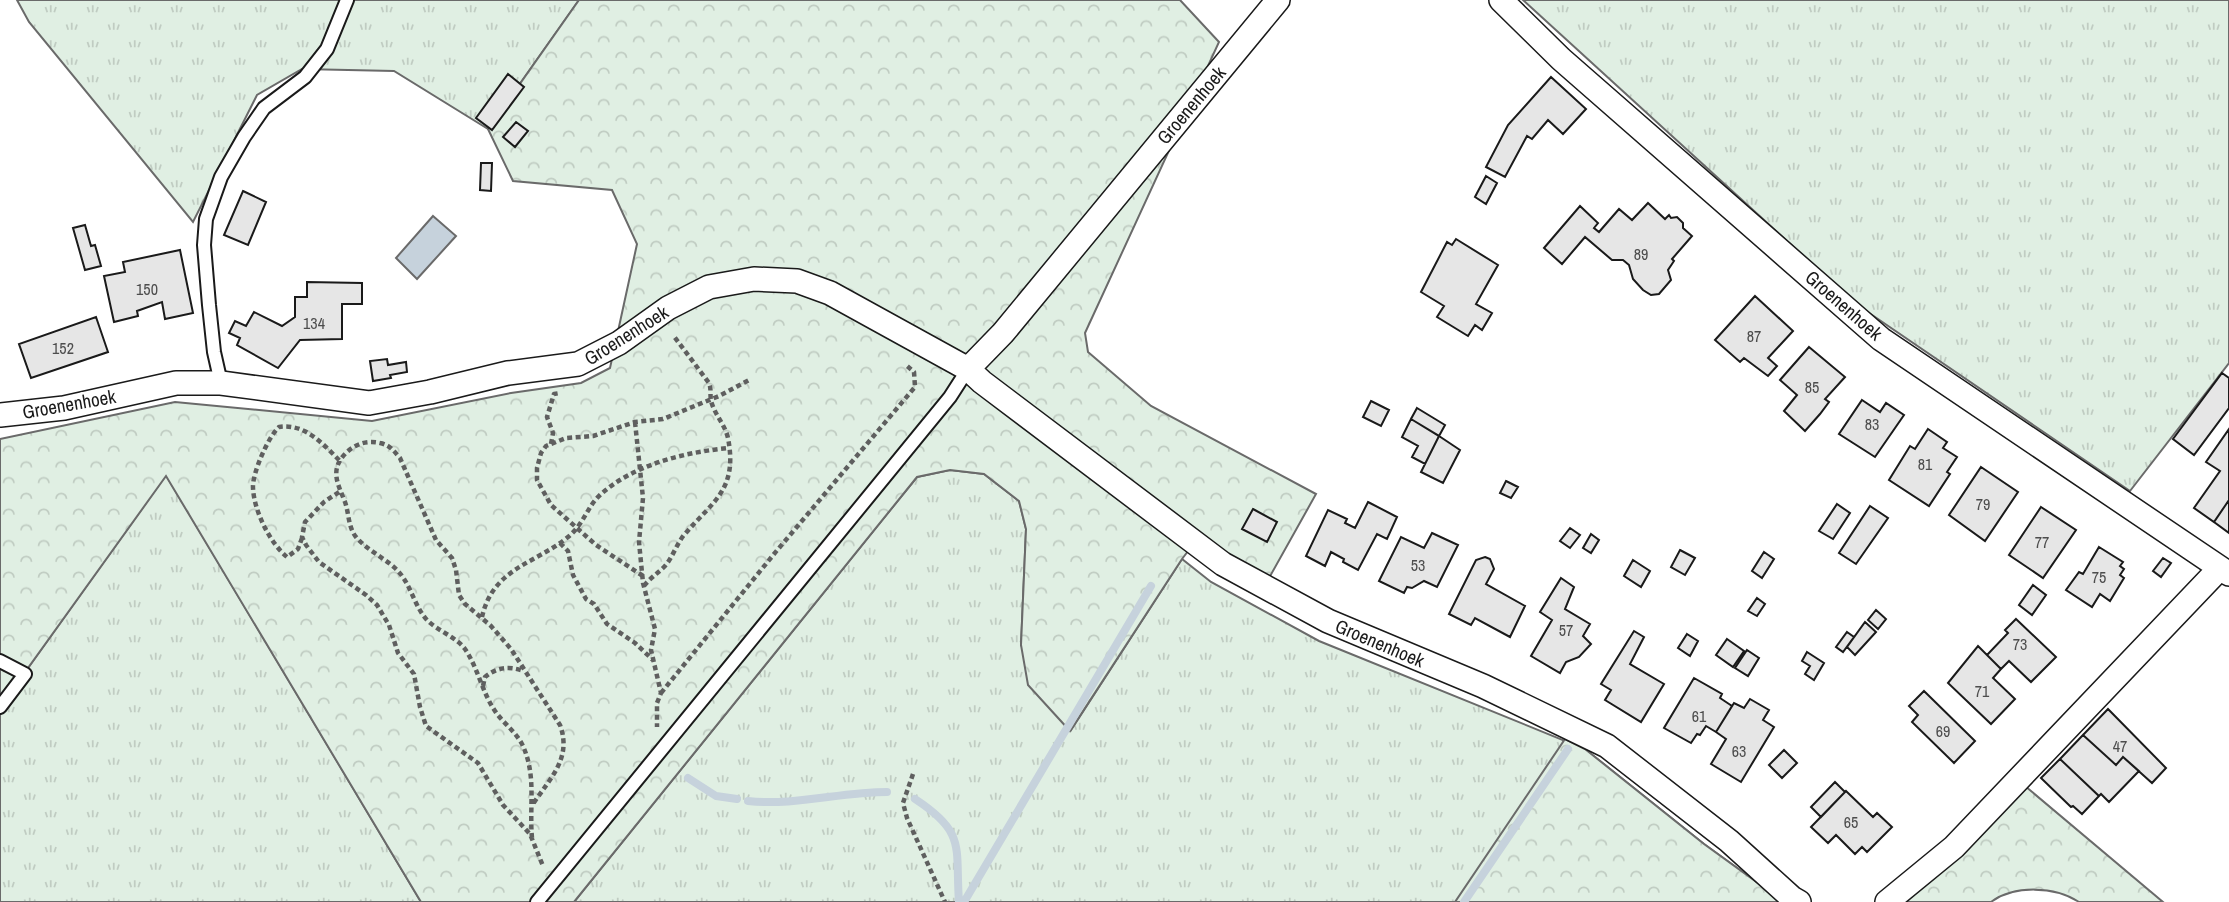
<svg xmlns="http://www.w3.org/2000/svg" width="2229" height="902" font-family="'Archivo Narrow',sans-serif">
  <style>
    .grass { fill: url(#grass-tufts); stroke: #6a6a6a; stroke-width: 2 }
    .forest { fill: url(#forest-crowns); stroke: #6a6a6a; stroke-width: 2 }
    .water { fill: #c6d2dc; stroke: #6a6a6a; stroke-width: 2 }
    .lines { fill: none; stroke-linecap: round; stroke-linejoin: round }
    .stream { stroke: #c6d2dc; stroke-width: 8 }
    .building { fill: #e6e6e6; stroke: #1a1a1a; stroke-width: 2 }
    .service-casing { stroke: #1a1a1a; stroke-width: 16 }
    .minor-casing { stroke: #1a1a1a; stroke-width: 26 }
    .path { stroke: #5f5f5f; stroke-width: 4.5; stroke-dasharray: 5 3.5; stroke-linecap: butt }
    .service { stroke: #fff; stroke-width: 12 }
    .minor { stroke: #fff; stroke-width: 23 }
    .labels { text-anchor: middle; stroke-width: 5; stroke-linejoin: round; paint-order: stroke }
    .number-label { font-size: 16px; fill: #4d4d4d }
    .street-label { font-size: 19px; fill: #1a1a1a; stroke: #fff }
  </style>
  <defs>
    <pattern id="grass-tufts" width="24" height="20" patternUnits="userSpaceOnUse" patternTransform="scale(1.75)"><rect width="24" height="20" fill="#e0efe3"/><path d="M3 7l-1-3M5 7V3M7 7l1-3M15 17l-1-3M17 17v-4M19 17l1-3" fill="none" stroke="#c0ccc2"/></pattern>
    <pattern id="forest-crowns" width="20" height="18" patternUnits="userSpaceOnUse" patternTransform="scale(1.75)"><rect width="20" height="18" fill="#e0efe3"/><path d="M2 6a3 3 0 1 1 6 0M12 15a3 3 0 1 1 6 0" fill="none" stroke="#c0ccc2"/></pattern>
  </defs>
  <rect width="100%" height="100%" fill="#fff"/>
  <path class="grass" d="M17 0H579L488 129 394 71 302 69 257 95 193 222 29 22Z
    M1523 0H2229V363L2130 491 1856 304Z
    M950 470 984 474 1019 501 1026 529 1021 645 1071 730 1182 559 1211 582 1319 641 1585 749 1704 844 1784 902H574L917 477Z
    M166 475 421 902H0V707Z"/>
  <path class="forest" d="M579 0H1180L1219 42 1085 333 1088 352 1151 406 1316 494 1264 587 1195 542 1182 559 1070 731 1028 685 1021 645 1026 529 1019 501 984 474 950 470 917 477 574 902H421L166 476 0 707V439L175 402 372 421 511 393 581 383 610 368 637 244 612 190 513 181 488 129Z
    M1565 739 1585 749 1704 844 1784 902H1455Z
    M2025 786 2163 902H2079C2055 886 2014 885 1991 902H1906Z"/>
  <path class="water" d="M433 216 456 236 417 279 396 258Z"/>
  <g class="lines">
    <path class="stream" d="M688 778 716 796 737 799
      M915 799C967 833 955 847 959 902
      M748 801C795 806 840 792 887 792
      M964 902 1151 586
      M1464 902 1568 749"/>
  </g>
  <path class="building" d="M508 74 524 87 492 130 476 118Z
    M1551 77 1586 109 1563 134 1548 120 1532 139 1527 136 1505 177 1486 167 1508 125Z
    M516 122 528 131 515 147 503 137Z
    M481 163H492L491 191 480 190Z
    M1486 176 1497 183 1486 204 1475 197Z
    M243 191 266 202 248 245 224 235Z
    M1648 203 1665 219 1669 215 1671 218 1677 217 1683 223V228L1692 236 1672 259 1674 261 1668 270 1671 280 1659 294 1651 295 1643 290 1633 279 1629 265 1623 260H1612L1585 237 1562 264 1544 248 1580 206 1598 223 1594 228 1599 232 1619 209 1632 220Z
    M85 225 91 246 95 245 101 266 85 270 73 228Z
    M1456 239 1498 265 1476 304 1492 313 1482 330 1475 325 1468 336 1437 317 1444 306 1421 292 1447 242 1452 245Z
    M180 250 193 313 165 319 162 302 137 311 138 316 114 322 104 276 125 272 123 262Z
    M307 282 362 283V304H342V339L300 340 278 368 237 345 240 338 229 333 235 321 246 326 254 312 282 326 295 317V297H307Z
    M1755 296 1793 331 1768 358 1777 366 1768 376 1744 358 1740 362 1715 340Z
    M96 317 108 352 31 378 19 344Z
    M1809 347 1845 377 1825 399 1829 402 1820 414 1805 431 1784 411 1797 395 1780 380Z
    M387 359 388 365 406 362 407 372 390 375 391 378 373 381 370 361Z
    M2222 373 2229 378V408L2194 455 2173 439Z
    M1862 400 1880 412 1886 403 1904 415 1875 457 1839 434Z
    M1371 401 1389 410 1381 426 1363 417Z
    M1417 408 1445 425 1439 436 1411 419Z
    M1411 419 1439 436 1425 464 1412 457 1418 446 1402 437Z
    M1928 429 1947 442 1943 448 1957 457 1947 472 1950 474 1929 506 1889 480 1910 446 1915 449Z
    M2229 429V500L2214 522 2194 508 2220 471 2206 462Z
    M1439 436 1460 450 1443 483 1421 472Z
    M1981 467 2018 492 1985 541 1949 515Z
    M1506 481 1518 487 1511 498 1500 493Z
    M2229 500V533L2214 522Z
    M1368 502 1397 517 1387 539 1377 534 1358 570 1343 562 1344 559 1331 552 1325 566 1306 556 1328 510 1347 519 1345 523 1355 528Z
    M1837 504 1850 513 1833 539 1819 531Z
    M1870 506 1888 518 1856 564 1839 553Z
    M2041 507 2076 530 2043 578 2009 555Z
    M1253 509 1277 522 1267 542 1242 529Z
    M1570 528 1580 535 1570 548 1560 541Z
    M1432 533 1458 545 1437 587 1424 581 1412 588 1407 587 1404 593 1379 581 1401 537 1424 548Z
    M1591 534 1599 540 1591 553 1583 548Z
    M2099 547 2123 562 2120 566 2124 569 2120 575 2124 578 2110 601 2100 594 2092 607 2066 590 2079 572 2083 574Z
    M1680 550 1695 558 1685 575 1671 567Z
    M1764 552 1774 559 1762 578 1752 571Z
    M1485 557 1490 559 1494 569 1486 584 1525 606 1510 637 1475 618 1471 625 1449 614 1476 560Z
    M2163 558 2171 563 2161 577 2153 571Z
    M1633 560 1650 571 1641 587 1624 576Z
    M1561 578 1574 587 1565 609 1590 624 1583 636 1591 644 1579 657 1566 662 1560 673 1531 656 1552 620 1540 612Z
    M2033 585 2046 595 2032 615 2019 605Z
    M1757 598 1765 604 1757 616 1748 611Z
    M1876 610 1886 619 1878 629 1868 620Z
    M2016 619 2056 657 2031 682 2009 661 2001 669 1987 655 2008 633 2005 630Z
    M1865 622 1876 632 1855 655 1847 647Z
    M1634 631 1644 637 1630 664 1664 684 1641 722 1605 700 1611 690 1601 684Z
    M1847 632 1854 637 1843 652 1836 647Z
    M1687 634 1698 641 1690 656 1678 648Z
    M1727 639 1744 651 1733 667 1716 655Z
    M1978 646 2001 669 1993 678 2015 699 1991 724 1948 683Z
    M1747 650 1759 658 1748 676 1735 668Z
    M1807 652 1824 663 1814 680 1805 674 1810 666 1802 661Z
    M1694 678 1722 694 1720 698 1732 706 1716 732 1706 726 1700 735 1697 734 1691 743 1664 728Z
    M1924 691 1975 741 1954 763 1912 722 1918 715 1909 706Z
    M1750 699 1769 710 1763 720 1774 727 1741 782 1711 764 1726 739 1716 732 1734 703 1744 708Z
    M2108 709 2166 768 2152 783 2123 757 2116 765 2083 735Z
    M2083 735 2116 765 2123 757 2139 771 2109 802 2101 794 2099 796 2060 759Z
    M1784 750 1797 763 1782 778 1769 765Z
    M2060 759 2099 796 2082 814 2073 806 2071 807 2041 778Z
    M1835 782 1845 792 1821 817 1811 807Z
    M1846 791 1873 817 1877 813 1892 827 1867 852 1862 847 1855 854 1836 835 1828 843 1811 827Z"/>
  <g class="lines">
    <defs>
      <path id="service" d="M221 383 214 352 209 305 204 245 206 219 221 177 244 137 264 108 305 77 327 49 347 0
        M0 661 25 674 0 707
        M537 902 950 397 968 369"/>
      <path id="minor" d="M1501 0 1561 59 1881 339 2229 574
        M968 369 1003 333 1278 0
        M0 415 64 408 176 383H221L369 403 430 392 508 373 578 364 619 343 668 308 709 287 754 279 797 281 830 293 968 369 982 382 1223 564 1328 621 1483 686 1607 746 1729 841 1792 898 1799 902
        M1887 902 1954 847 2220 568"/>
    </defs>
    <use href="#service" class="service-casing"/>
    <use href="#minor" class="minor-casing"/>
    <path class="path" d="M635 422 643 498 639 542 643 583 655 629 651 650 661 693 657 703V727
      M551 444 553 433 547 417 554 394 560 393
      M339 492 324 502 305 522 302 537 306 545 319 562 366 595 377 605 389 625 398 653 414 674 420 707 426 726 478 763 503 805 530 834 543 866
      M302 538 298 549 287 557C270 543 254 511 253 488 252 474 268 437 279 427 305 423 323 444 340 461
      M560 543 568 551 573 575 586 599 594 604 607 624 635 643 653 660
      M643 576 596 545 551 505 537 480V468L541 453 546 446 566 438 593 436 635 422 663 419 719 396 751 379
      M644 586C650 578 657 574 664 567 672 559 676 545 684 535 713 501 738 490 728 438 725 425 716 416 712 404 709 396 712 390 709 383L673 335
      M482 617C493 568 535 564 568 537 584 524 587 507 600 495 634 464 686 452 729 448
      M483 686 485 677C497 667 509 666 524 671
      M661 693 774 554 915 387 914 372 906 365
      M913 774 903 803 907 818 945 902
      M532 838C529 806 537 775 522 744 515 731 503 723 495 711 482 692 478 668 465 649 456 637 438 631 427 620 414 606 411 584 397 570 385 558 368 551 356 537 348 527 349 513 345 502 338 484 329 470 346 453 355 444 367 440 380 443 390 445 394 451 400 458L436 540 452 558 456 570 459 595 465 604 491 626 511 649 560 725C572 758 551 777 533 804"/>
    <use href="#service" class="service"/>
    <use href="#minor" class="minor"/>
  </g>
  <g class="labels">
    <g class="number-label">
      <text x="1641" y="260">89</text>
      <text x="147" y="295">150</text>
      <text x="314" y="329">134</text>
      <text x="1754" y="342">87</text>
      <text x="63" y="354">152</text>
      <text x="1812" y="393">85</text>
      <text x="1872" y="430">83</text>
      <text x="1925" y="470">81</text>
      <text x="1983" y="510">79</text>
      <text x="2042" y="548">77</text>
      <text x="1418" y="571">53</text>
      <text x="2099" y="583">75</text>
      <text x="1566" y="636">57</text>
      <text x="2020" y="650">73</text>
      <text x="1982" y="697">71</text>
      <text x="1699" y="722">61</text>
      <text x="1943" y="737">69</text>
      <text x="2120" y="752">47</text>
      <text x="1739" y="757">63</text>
      <text x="1851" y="828">65</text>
    </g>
    <g class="street-label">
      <text transform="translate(1191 105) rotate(-50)" y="7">Groenenhoek</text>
      <text transform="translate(1844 305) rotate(41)" y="7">Groenenhoek</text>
      <text transform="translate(626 335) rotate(-32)" y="7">Groenenhoek</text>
      <text transform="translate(69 404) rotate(-10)" y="7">Groenenhoek</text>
      <text transform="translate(1380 643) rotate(23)" y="7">Groenenhoek</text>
    </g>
  </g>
</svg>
